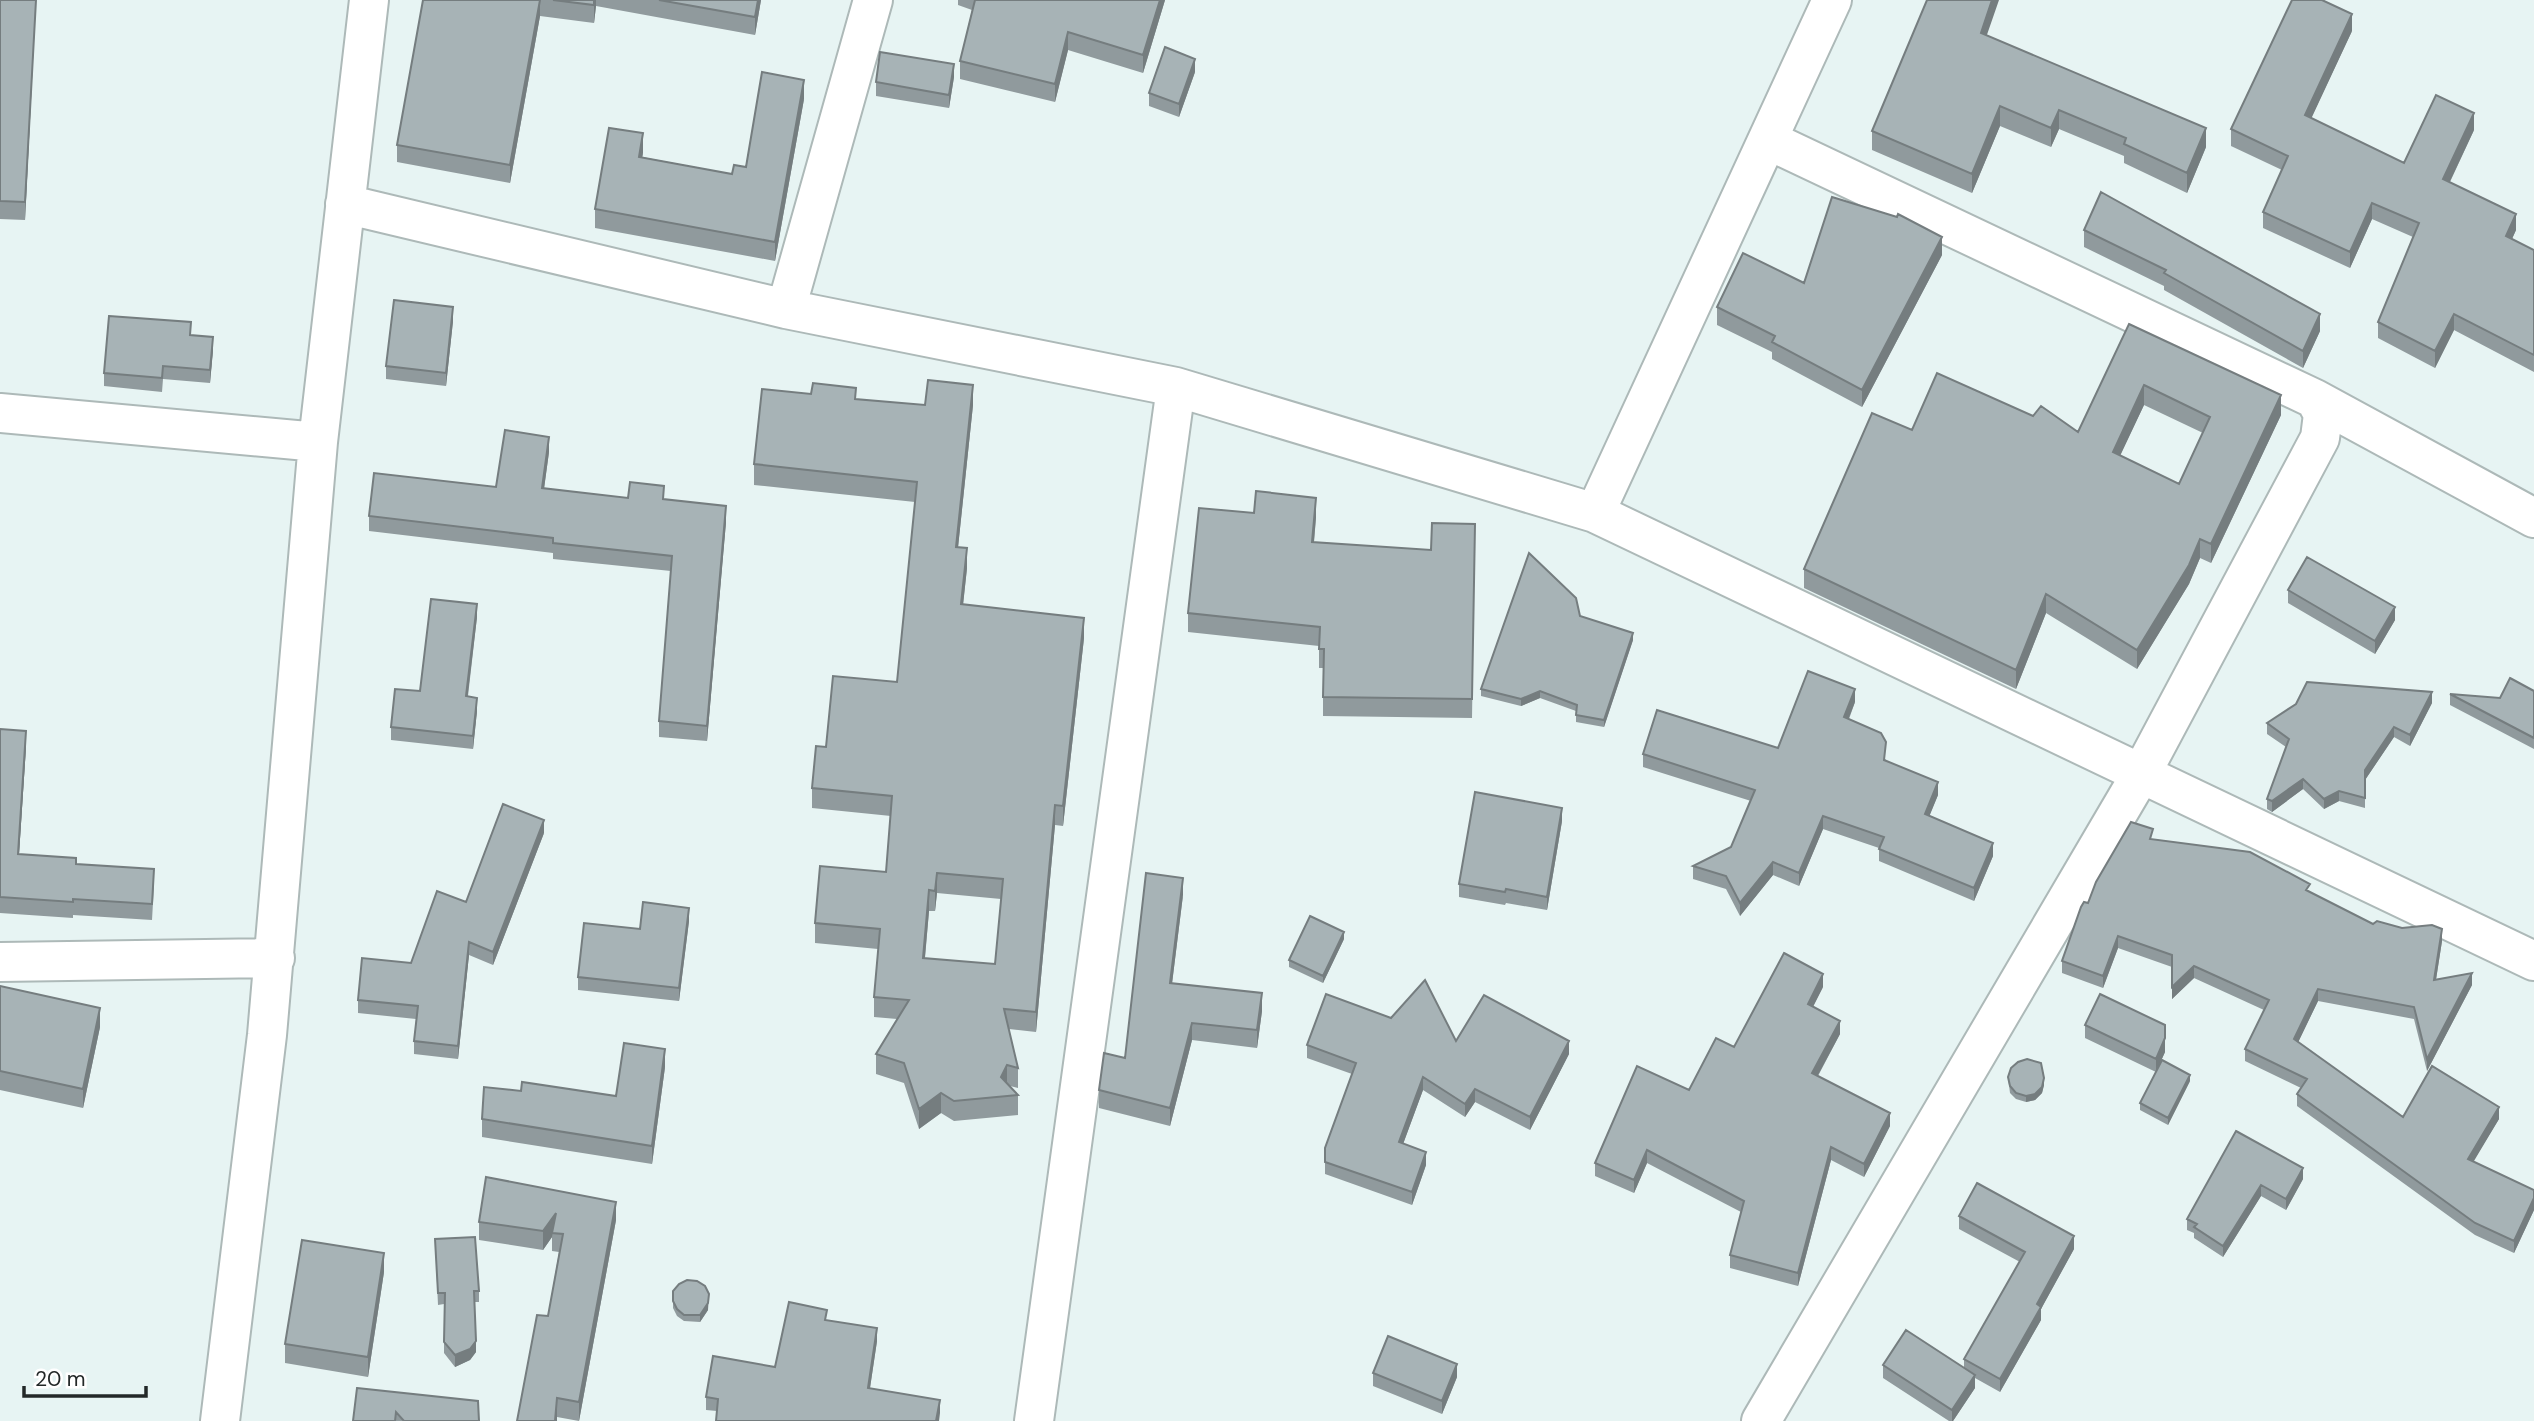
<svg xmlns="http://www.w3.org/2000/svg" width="2534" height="1421" font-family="'DM Sans',sans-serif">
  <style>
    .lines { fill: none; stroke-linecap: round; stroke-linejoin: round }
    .minor-casing { stroke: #adb9b8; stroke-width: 42 }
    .minor { stroke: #fff; stroke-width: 38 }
    .wall { fill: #909a9d; fill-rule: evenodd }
    .shaded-wall { fill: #757d7f }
    .building { fill: #a7b3b6; stroke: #757d7f; stroke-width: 2; fill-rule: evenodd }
  </style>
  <rect width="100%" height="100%" fill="#e7f4f3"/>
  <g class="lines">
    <defs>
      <path id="minor" d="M345 204 786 309 1176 387 1595 513 2534 961
        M786 309 873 0
        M2315 399 2534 518
        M0 413 318 442
        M1595 513 1832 0
        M0 962 275 958
        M220 1421 267 1035 318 442 369 0
        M1034 1421 1176 387
        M1761 1421 2141 774 2320 438 2323 414 2315 399 1768 140"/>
    </defs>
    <use href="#minor" class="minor-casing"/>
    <use href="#minor" class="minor"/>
  </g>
  <path class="wall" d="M0 0H36L25 220 0 219Z
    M423 0H761L755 35 596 6 594 23 540 16 510 183 397 162V145Z
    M958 0H1165L1143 73 1068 50 1055 102 960 79V61L972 10 958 5Z
    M2352 31 2311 118 2404 163 2474 130 2450 182 2516 230 2512 239 2534 250V372L2454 330 2435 368 2378 338V322L2413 237 2372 219 2350 268 2263 228V212L2282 170 2231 146V129Z
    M1987 35 2206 147 2187 193 2124 163V156L2059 129 2051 147 2000 126 1972 193 1872 150V131Z
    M1195 72 1179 117 1149 106V93Z
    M954 77 949 108 876 96V82Z
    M804 99 775 261 595 228V209L643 153 642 157 732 174 746 167Z
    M2084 230 2320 331 2303 368 2164 290V286L2084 247Z
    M1942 255 1862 407 1772 359V352L1717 325V307L1804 283Z
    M453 321 446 386 386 379V366Z
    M2129 324 2281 415 2211 563 2200 558 2189 584 2137 669 2046 613 2016 689 1804 588V569L1912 430 2033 416 2078 432ZM2144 405 2203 433 2179 484 2120 455Z
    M191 335 213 350 210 383 163 379 162 392 104 386V373Z
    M856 399 925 405H973L958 547 967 568 963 604 1084 638 1063 826 1055 825 1036 1032 1009 1029 1018 1068V1088L1010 1086 1018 1095V1115L954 1121 941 1113 919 1129 904 1083 876 1074V1054L897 1019 874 1017V997L878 949 815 943V923L886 872 891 816 812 808V788L826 747 897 682 915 502 754 485V464ZM937 893 1001 899 995 964 925 958 929 911H935Z
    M549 452 544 488 628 498 664 499 726 522 707 741 659 737V721L671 571 553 559V553L369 531V516L496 487Z
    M1254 513 1316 517 1314 543 1431 550 1475 524 1472 718 1323 716V668H1319V646L1188 632V613Z
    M2288 590 2395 620 2375 654 2288 603Z
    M1580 616 1633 640 1604 727 1576 722V711L1540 698 1521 706 1481 696V689Z
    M477 617 468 696 477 711 473 749 391 740V727L420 691Z
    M2534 691V749L2450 705V694L2500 698Z
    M1855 702 1849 719 1886 760 1938 795 1929 816 1993 856 1974 901 1879 861V848L1823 829 1799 886 1773 875 1740 916 1726 889 1693 879V866L1731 847 1751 801 1643 767V754L1778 748Z
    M2432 703 2410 746 2394 737 2365 780V808L2339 801 2324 809 2303 789 2272 812 2267 809V799L2286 747 2267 734V723Z
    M0 729 26 747 19 854 76 864 154 885 152 920 73 915V918L0 913Z
    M1562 821 1547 910 1506 903 1505 905 1459 897V884Z
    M544 833 493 965 469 955 458 1059 414 1054V1041L416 1019 358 1013V1000L411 963 466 902Z
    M2153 839 2310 892 2373 924 2442 941 2436 980 2472 985 2427 1071 2414 1019 2318 1001 2298 1042 2403 1117 2499 1119 2473 1161 2534 1190V1210L2514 1253 2475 1235 2297 1106V1094L2301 1088 2245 1061V1049L2264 1010 2194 978 2172 999V967L2118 948 2103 988 2062 973V961Z
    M1183 895 1172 983 1262 1011 1257 1048 1192 1040 1170 1126 1099 1108V1090L1125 1058Z
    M689 921 679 1001 578 990V977L640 929Z
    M1344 939 1323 983 1289 967V960Z
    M0 986 100 1027 83 1108 0 1090Z
    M1823 987 1813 1006 1840 1034 1818 1076 1890 1126 1864 1177 1831 1160 1798 1286 1730 1268V1255L1741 1212 1647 1163 1634 1193 1595 1176V1163L1689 1090 1734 1047Z
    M2085 1025 2165 1052 2156 1072 2085 1038Z
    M1456 1041 1569 1054 1530 1130 1475 1102 1465 1117 1423 1090 1403 1144 1426 1165 1412 1205 1325 1174V1148L1352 1074 1307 1058V1045Z
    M665 1067 652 1164 482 1137V1119L521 1091 616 1096Z
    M2008 1077 2044 1085 2042 1093 2035 1100 2026 1102 2016 1099 2010 1093Z
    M2190 1081 2168 1125 2140 1110V1103Z
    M2236 1131 2303 1179 2286 1210 2261 1196 2223 1257 2194 1238V1233L2187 1230V1219Z
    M1959 1216 2074 1249 2041 1309V1320L2000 1392 1975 1378V1388L1953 1421H1949L1883 1378V1365L1964 1368V1359L2020 1262 1959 1229Z
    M616 1220 579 1421 557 1417V1421H517L548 1316 559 1252 552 1251V1237L543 1250 479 1240V1222Z
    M435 1239 479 1291V1302H474L476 1352 470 1360 455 1367 444 1353V1304L438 1305Z
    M384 1272 368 1377 285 1363V1344Z
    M673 1291 708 1310 700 1322 684 1321 677 1316 673 1308Z
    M827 1320 877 1341 870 1388 940 1413 717 1411 706 1410V1397L775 1367Z
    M1373 1373 1457 1377 1442 1414 1373 1386Z
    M357 1388 479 1421H353Z"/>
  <path class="shaded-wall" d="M36 0 25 220V202Z
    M540 0V16L510 183V165Z
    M594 0H596V6L594 23Z
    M758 0H761L755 35V17Z
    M1160 0H1165L1143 73V55Z
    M1992 0H1999L1981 52V33Z
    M2352 14V31L2305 132V115Z
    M1068 32V50L1055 102V84Z
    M1195 59V72L1179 117V104Z
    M954 64V77L949 108V95Z
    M804 80V99L775 261V242Z
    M2000 106V126L1972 193V174Z
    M2059 110V129L2051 147V128Z
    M2474 113V130L2443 196V179Z
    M2206 128V147L2187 193V173Z
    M643 133V153L639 176V157Z
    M2372 203V219L2350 268V252Z
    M2516 214V230L2506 252V236Z
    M1942 237V255L1862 407V390Z
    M453 307V321L446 386V373Z
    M2320 314V331L2303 368V351Z
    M2454 314V330L2435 368V351Z
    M213 337V350L210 383V370Z
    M973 385V405L956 567V547Z
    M2144 385V405L2113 471V452Z
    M2281 395V415L2211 563V544Z
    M549 437V452L542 504V488Z
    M1316 498V517L1312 562V542Z
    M726 506V522L707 741V726Z
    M2200 539V558L2189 584 2137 669V650Z
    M967 548V568L961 624V604Z
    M2046 594V613L2016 689V670Z
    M477 604V617L466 709V696Z
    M2395 607V620L2375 654V641Z
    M1084 618V638L1063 826V806Z
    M1633 633V640L1604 727V720Z
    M1855 689V702L1844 730V717Z
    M1540 691V698L1521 706V699Z
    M2432 692V703L2410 746V735Z
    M477 698V711L473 749V736Z
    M2394 727V737L2365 780V770Z
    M26 731V747L18 870V854Z
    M2303 779V789L2272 812V801Z
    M1938 782V795L1925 827V814Z
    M2339 791V801L2324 809V799Z
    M1055 805V825L1036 1032V1012Z
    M1562 808V821L1547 910V897Z
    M1823 816V829L1799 886V873Z
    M544 820V833L493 965V952Z
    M1993 843V856L1974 901V888Z
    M1773 862V875L1740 916V903Z
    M937 873V893L935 911V891Z
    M1183 878V895L1170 1000V983Z
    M929 890V911L923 978V958Z
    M689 908V921L679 1001V988Z
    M2442 929V941L2434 992V980Z
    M1344 932V939L1323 983V976Z
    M2118 936V948L2103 988V976Z
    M469 942V955L458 1059V1046Z
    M2194 966V978L2172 999V987Z
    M2472 973V985L2427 1071V1059Z
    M1823 974V987L1808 1017V1004Z
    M2318 989V1001L2294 1051V1039Z
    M1262 993V1011L1257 1048V1030Z
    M100 1008V1027L83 1108V1089Z
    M1840 1021V1034L1812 1086V1073Z
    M1192 1023V1040L1170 1126V1108Z
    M2165 1038V1052L2156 1072V1059Z
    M1569 1041V1054L1530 1130V1117Z
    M665 1049V1067L652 1164V1146Z
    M1007 1065V1085L1001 1077Z
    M2190 1075V1081L2168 1125V1118Z
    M1423 1077V1090L1399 1155V1142Z
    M2044 1078V1085L2042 1093 2035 1100 2026 1102V1096Z
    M1475 1089V1102L1465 1117V1104Z
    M941 1093V1113L919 1129V1109Z
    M2499 1107V1119L2468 1171V1159Z
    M1890 1113V1126L1864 1177V1164Z
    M1831 1147V1160L1798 1286V1273Z
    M1647 1150V1163L1634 1193V1180Z
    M1426 1152V1165L1412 1205V1192Z
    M2303 1168V1179L2286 1210V1199Z
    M2261 1185V1196L2223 1257V1246Z
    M2534 1198V1210L2514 1253V1241Z
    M616 1202V1220L579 1421V1402Z
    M556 1213 552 1237 543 1250V1231Z
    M2074 1236V1249L2041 1309V1320L2000 1392V1379L2037 1304Z
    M384 1253V1272L368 1377V1357Z
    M709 1294 708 1310 700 1322V1315Z
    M877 1328V1341L868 1401V1388Z
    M476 1341V1352L470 1360 455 1367V1355Z
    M1457 1364V1377L1442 1414V1401Z
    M1975 1375V1388L1953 1421H1952V1410Z
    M557 1398V1421H555Z
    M940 1400V1413L939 1421H936Z"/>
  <path class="building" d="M0 0H36L25 202 0 201Z
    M423 0H540L510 165 397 145Z
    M553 0H594V5Z
    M659 0H758L755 17Z
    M975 0H1160L1143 55 1068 32 1055 84 960 61Z
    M1927 0H1992L1981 33 2206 128 2187 173 2124 144 2126 138 2059 110 2051 128 2000 106 1972 174 1872 131Z
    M2292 0H2322L2352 14 2305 115 2404 163 2436 95 2474 113 2443 179 2516 214 2506 236 2534 250V355L2454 314 2435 351 2378 322 2419 223 2372 203 2350 252 2263 212 2288 156 2231 129Z
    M1165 47 1195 59 1179 104 1149 93Z
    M880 52 954 64 949 95 876 82Z
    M762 72 804 80 775 242 595 209 609 128 643 133 639 157 732 174 734 165 746 167Z
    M2101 192 2320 314 2303 351 2164 273 2166 270 2084 230Z
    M1832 197 1897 217 1898 214 1942 237 1862 390 1772 342 1775 336 1717 307 1743 253 1804 283Z
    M394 300 453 307 446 373 386 366Z
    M109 316 191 322 190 335 213 337 210 370 163 366 162 378 104 373Z
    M2129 324 2281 395 2211 544 2200 539 2189 565 2137 650 2046 594 2016 670 1804 569 1872 413 1912 430 1937 373 2033 416 2041 406 2078 432ZM2144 385 2210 417 2179 484 2113 452Z
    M928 380 973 385 956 547 967 548 961 604 1084 618 1063 806 1055 805 1036 1012 1004 1009 1018 1068 1007 1065 1001 1077 1018 1095 954 1101 941 1093 919 1109 904 1063 876 1054 909 1000 874 997 880 929 815 923 820 866 886 872 892 796 812 788 816 746 826 747 833 676 897 682 917 482 754 464 762 389 811 394 813 383 856 388 855 399 925 405ZM937 873 1003 879 995 964 923 958 929 890 935 891Z
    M505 430 549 437 542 488 628 498 630 482 664 486 663 499 726 506 707 726 659 721 672 556 553 543V538L369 516 374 473 496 487Z
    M1256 491 1316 498 1312 542 1431 550 1432 523 1475 524 1472 699 1323 697 1324 649H1319L1320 627 1188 613 1199 508 1254 513Z
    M1529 553 1576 598 1580 616 1633 633 1604 720 1576 715 1577 705 1540 691 1521 699 1481 689Z
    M2307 557 2395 607 2375 641 2288 590Z
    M431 599 477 604 466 696 477 698 473 736 391 727 395 689 420 691Z
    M1808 671 1855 689 1844 717 1881 733 1886 742 1884 760 1938 782 1925 814 1993 843 1974 888 1879 849 1884 837 1823 816 1799 873 1773 862 1740 903 1726 876 1693 866 1731 847 1755 790 1643 754 1657 710 1778 748Z
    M2510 678 2534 691V738L2450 694 2500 698Z
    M2307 682 2432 692 2410 735 2394 727 2365 770V798L2339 791 2324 799 2303 779 2272 801 2267 799 2289 739 2267 723 2296 704Z
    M0 729 26 731 18 854 76 858V864L154 869 152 904 73 899V902L0 897Z
    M1475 792 1562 808 1547 897 1506 889 1505 892 1459 884Z
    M503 804 544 820 493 952 469 942 458 1046 414 1041 418 1006 358 1000 362 958 411 963 437 891 466 902Z
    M2131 822 2153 829 2150 839 2250 852 2310 884 2306 890 2373 924 2377 921 2402 928 2432 925 2442 929 2434 980 2472 973 2427 1059 2414 1007 2318 989 2294 1039 2403 1117 2432 1066 2499 1107 2468 1159 2534 1190V1198L2514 1241 2475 1223 2297 1094 2307 1079 2245 1049 2269 1000 2194 966 2172 987V955L2118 936 2103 976 2062 961 2081 907 2084 902 2088 903 2096 882Z
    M1146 873 1183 878 1170 983 1262 993 1257 1030 1192 1023 1170 1108 1099 1090 1104 1053 1125 1058Z
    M643 902 689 908 679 988 578 977 584 923 640 929Z
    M1310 916 1344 932 1323 976 1289 960Z
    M1784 953 1823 974 1808 1004 1840 1021 1812 1073 1890 1113 1864 1164 1831 1147 1798 1273 1730 1255 1744 1201 1647 1150 1634 1180 1595 1163 1637 1066 1689 1090 1716 1038 1734 1047Z
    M1425 980 1456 1041 1484 995 1569 1041 1530 1117 1475 1089 1465 1104 1423 1077 1399 1142 1426 1152 1412 1192 1325 1162V1148L1356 1063 1307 1045 1326 994 1391 1018Z
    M0 986 100 1008 83 1089 0 1071Z
    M2100 994 2165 1025V1038L2156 1059 2085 1025Z
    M624 1043 665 1049 652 1146 482 1119 484 1087 521 1091 522 1082 616 1096Z
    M2027 1059 2041 1063 2044 1078 2042 1087 2035 1094 2026 1096 2016 1093 2010 1086 2008 1077 2011 1068 2018 1062Z
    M2162 1060 2190 1075 2168 1118 2140 1103Z
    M2236 1131 2303 1168 2286 1199 2261 1185 2223 1246 2194 1227 2197 1224 2187 1219Z
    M486 1177 616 1202 579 1402 557 1398 555 1421H517L537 1315 548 1316 563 1234 552 1233 556 1213 543 1231 479 1222Z
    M1977 1183 2074 1236 2037 1304 2041 1307 2000 1379 1964 1359 2025 1252 1959 1216Z
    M475 1237 479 1291H474L476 1341 470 1349 455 1355 444 1342 445 1293H438L435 1239Z
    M302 1240 384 1253 368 1357 285 1344Z
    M687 1280 697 1281 705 1286 709 1294 708 1303 700 1315H684L677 1309 673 1301V1291L679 1284Z
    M789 1302 827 1310 825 1320 877 1328 868 1388 940 1400 936 1421H716L718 1399 706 1397 713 1356 775 1367Z
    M1906 1330 1975 1375 1952 1410 1883 1365Z
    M1388 1336 1457 1364 1442 1401 1373 1373Z
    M357 1388 478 1401 479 1421H404L396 1412 395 1421H353Z"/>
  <path d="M24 1386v10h122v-10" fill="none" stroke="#232828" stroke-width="3.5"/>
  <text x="35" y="1386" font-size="21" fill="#232828" stroke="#ffffff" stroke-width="5" paint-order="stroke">20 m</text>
</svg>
